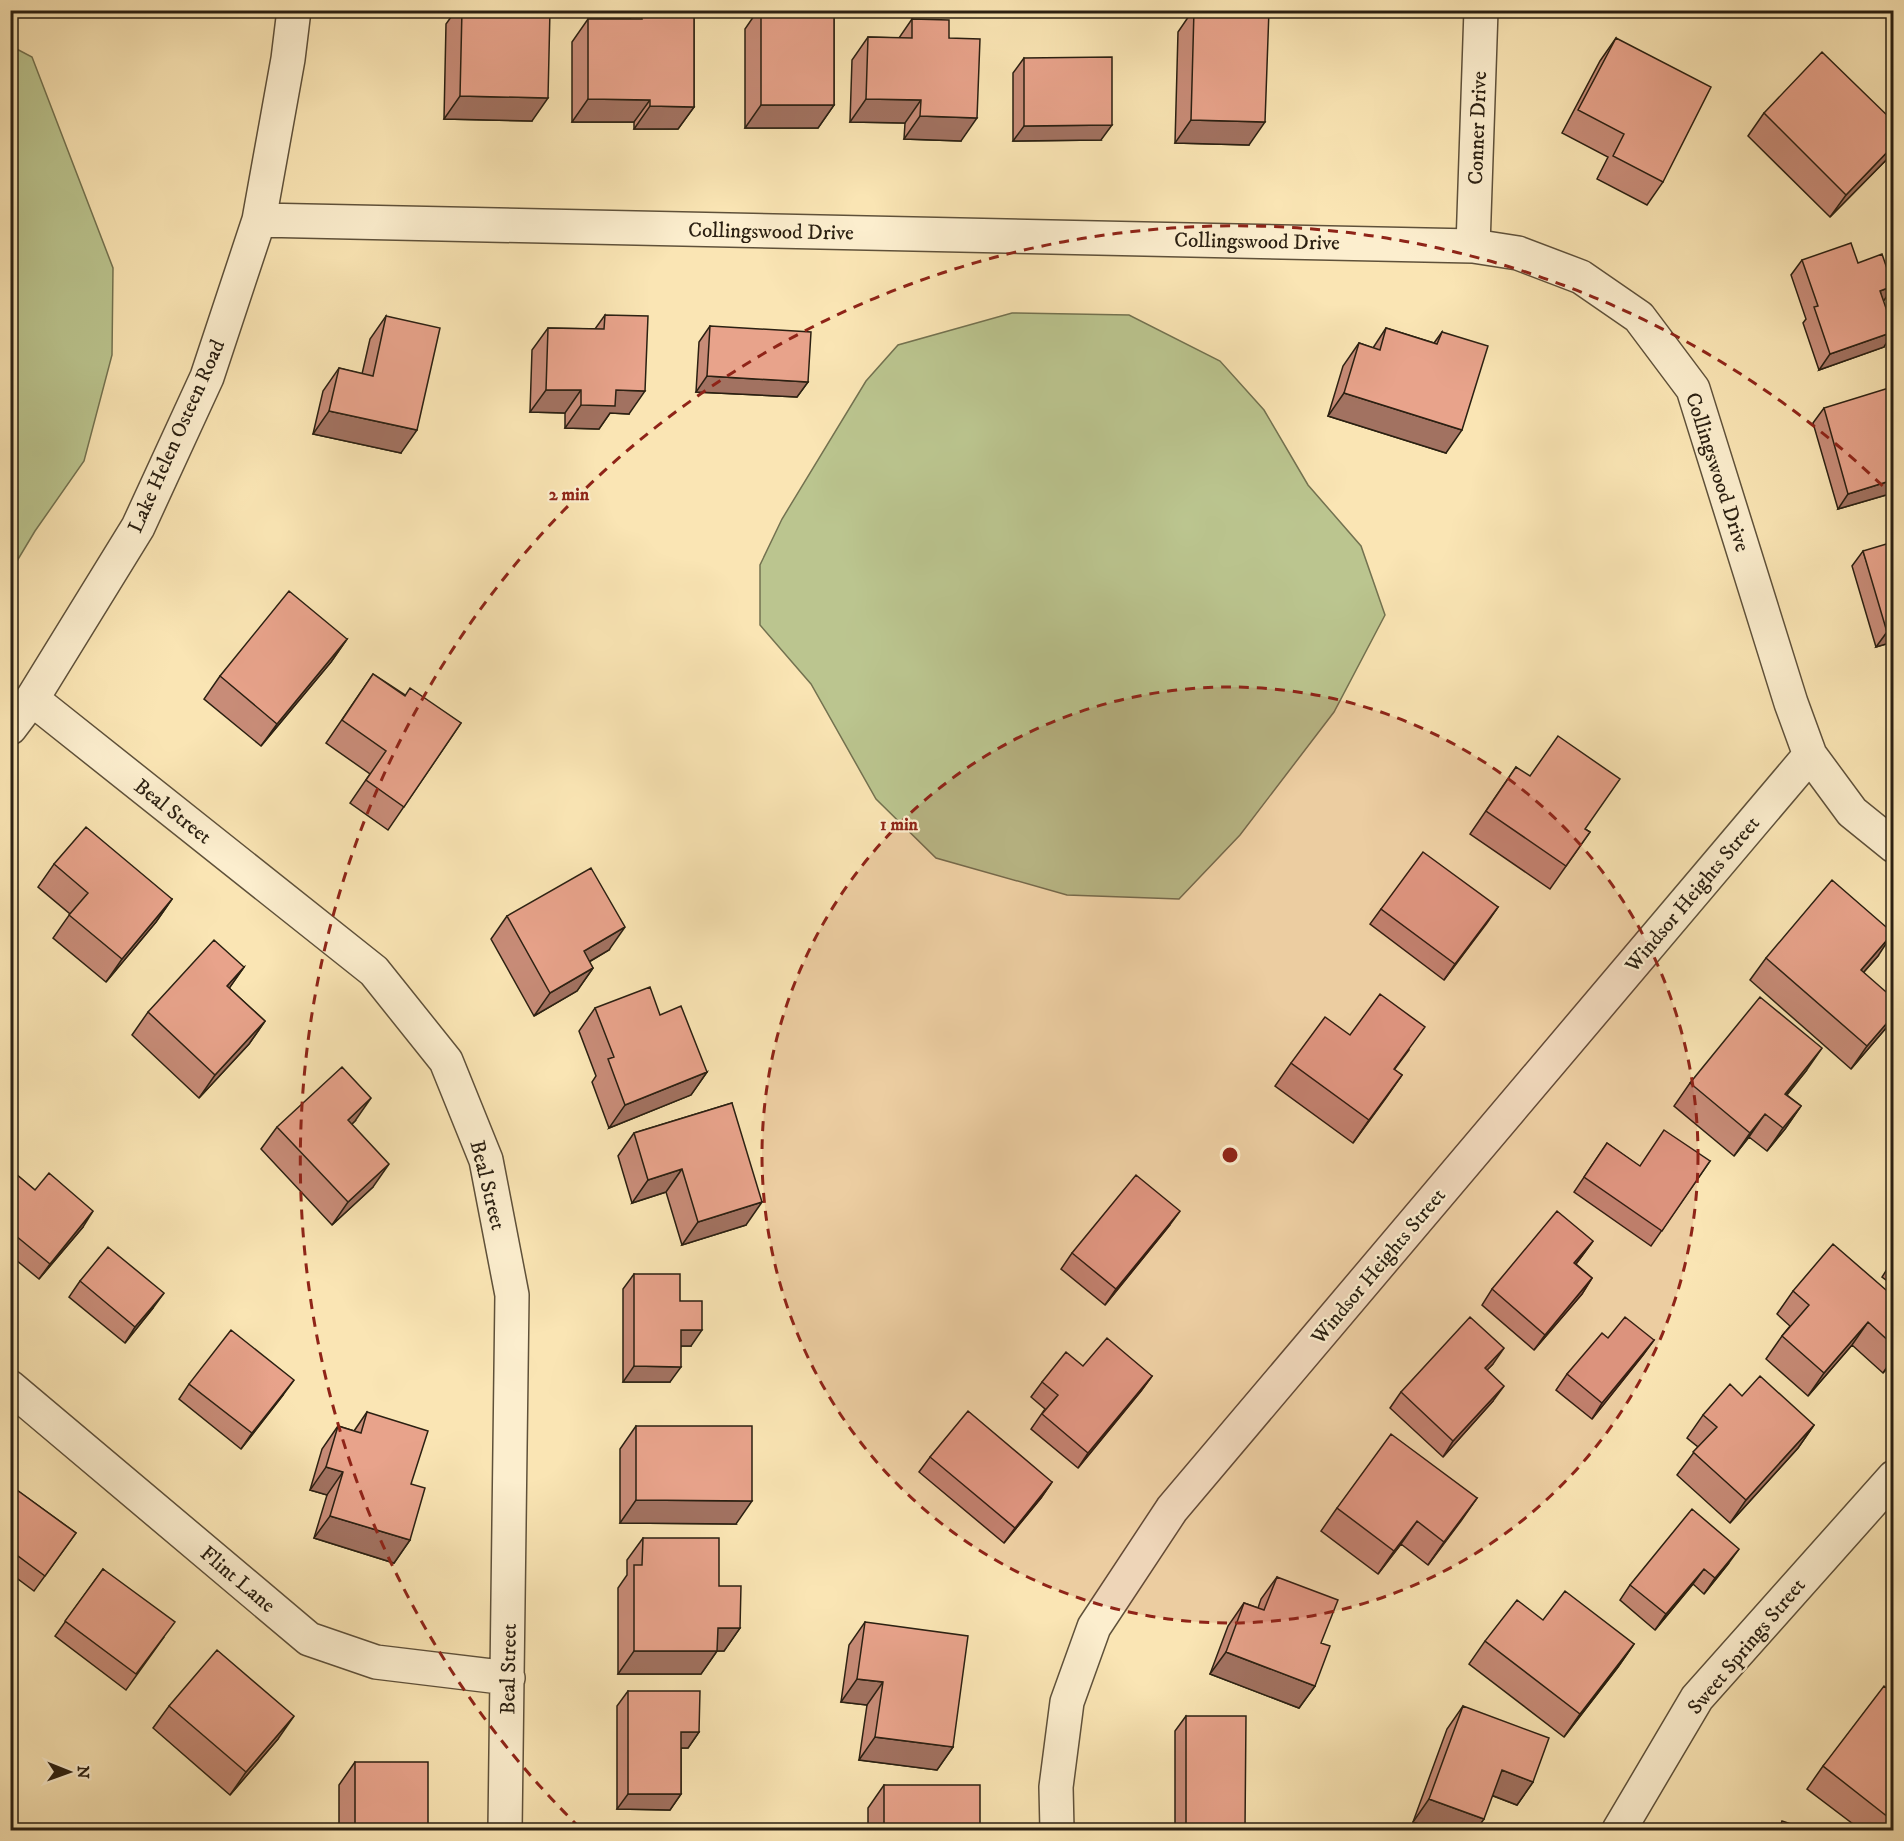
<svg xmlns="http://www.w3.org/2000/svg" width="1904" height="1841" font-family="'IM FELL DW Pica',serif">
  <style>
    .green { fill: #bbc58f; stroke: #737250; stroke-width: 1.5 }
    .lines { fill: none; stroke-linecap: round; stroke-linejoin: round }
    .minor-casing { stroke: #5f513a; stroke-width: 36 }
    .minor { stroke: #fceece; stroke-width: 33 }
    .wall { fill: #c88c78; stroke: #2b2012; stroke-width: 1.5 }
    .shaded-wall { fill: #a27261; stroke: #2b2012; stroke-width: 1.5 }
    .building { fill: #e8a38b; stroke: #2b2012; stroke-width: 1.5 }
    .ring { fill: none; stroke: #8f2418; stroke-width: 3; stroke-dasharray: 10 8 }
    .labels { text-anchor: middle; stroke-width: 4.5; stroke-linejoin: round; paint-order: stroke }
    .street-label { font-size: 21px; fill: #2b2012; stroke: #fceece }
    .centre { fill: #8f2418; stroke: #fceece; stroke-width: 3 }
    .ring-label { font-size: 18px; text-anchor: middle; font-weight: bold; fill: #8f2418; stroke: #fceece; stroke-width: 4.5; stroke-linejoin: round; paint-order: stroke }
  </style>
  <rect width="100%" height="100%" fill="#fae5b4"/>
  <filter id="stains"><feTurbulence type="fractalNoise" baseFrequency=".00333" numOctaves="4"/><feColorMatrix values="0 0 0 0 .2 0 0 0 0 .09 0 0 0 0 .02 0 0 0 .5 -.17"/></filter>
  <radialGradient id="worn" r=".72"><stop offset=".6" stop-color="#630" stop-opacity="0"/><stop offset="1" stop-color="#630" stop-opacity=".3"/></radialGradient>
  <path class="green" d="M11 46 32 57 113 268 112 355 84 461 35 531 11 571Z
    M1012 313 1129 315 1220 361 1264 410 1308 485 1361 546 1385 615 1334 712 1240 835 1179 899 1067 895 936 858 876 799 811 684 760 625V565L782 519 866 381 898 345Z"/>
  <g class="lines">
    <defs>
      <path id="minor" d="M259 220 1473 246 1518 253 1581 277 1639 317 1693 389 1791 703 1810 755 1852 812 1894 846
        M1473 246 1481 10
        M32 699 374 971 446 1061 486 1160 512 1295 505 1830
        M10 728 32 699 138 527 207 377 259 220 288 59 294 10
        M10 1387 309 1639 376 1662 508 1678
        M1057 1830 1056 1787 1067 1702 1094 1627 1172 1509 1810 755
        M1619 1830 1697 1698 1894 1477"/>
    </defs>
    <use href="#minor" class="minor-casing"/>
    <use href="#minor" class="minor"/>
  </g>
  <path class="wall" d="M456 10H550L532 121 444 119 446 24Z
    M636 10H694V107L678 129H634V122H572V42L588 19H630Z
    M758 10H834V105L818 128H745V29Z
    M1193 10H1269L1249 145 1175 143 1178 32Z
    M912 19 949 38 961 141 904 139 905 123 850 122 852 60 868 37 899 38Z
    M1616 38 1663 182 1647 205 1597 179 1608 157 1562 133 1600 61Z
    M1024 58 1101 140 1013 141V73Z
    M1764 113 1890 156 1830 217 1748 136Z
    M1802 260 1858 263 1884 347 1819 370 1803 323 1806 319 1791 275Z
    M605 315 629 414 610 413 599 429 565 428V413L530 412 532 350 548 328 595 329Z
    M386 316 401 453 313 434 323 391 339 368 362 374 370 339Z
    M710 326 808 382 797 397 696 392 699 342Z
    M1386 328 1434 343 1442 332 1446 453 1328 416 1343 366 1359 343 1373 348Z
    M1824 408 1893 493 1838 509 1813 423Z
    M1863 551 1893 642 1876 647 1852 566Z
    M347 639 331 662 261 746 204 699 220 676Z
    M373 674 405 695 461 723 388 830 350 803 370 774 326 743Z
    M1516 767 1585 829 1590 832 1550 889 1470 834Z
    M54 864 172 899 156 922 106 982 53 938 70 914 38 887Z
    M1498 907 1444 980 1370 924 1381 909Z
    M507 916 609 950 589 962 593 968 577 991 534 1016 491 939Z
    M1878 956 1864 972 1886 1028 1851 1069 1750 980 1766 958Z
    M244 967 229 988 265 1021 249 1044 199 1098 132 1035 148 1012Z
    M595 1008 660 1015 707 1072 691 1095 609 1128 592 1082 596 1076 579 1031Z
    M1350 1035 1409 1050 1394 1070 1402 1075 1353 1143 1275 1086 1291 1063Z
    M1806 1071 1787 1095 1801 1106 1785 1129 1767 1151 1749 1137 1734 1156 1674 1106 1690 1083Z
    M732 1103 746 1225 682 1245 666 1192 632 1203 618 1156 634 1133Z
    M355 1121 352 1124 373 1187 332 1225 261 1149 277 1127Z
    M1607 1143 1639 1166 1710 1161 1651 1246 1574 1192Z
    M10 1169 35 1190 83 1227 39 1279 10 1255Z
    M1169 1226 1105 1305 1061 1269 1072 1253Z
    M1593 1241 1576 1264 1592 1278 1582 1294 1534 1350 1482 1305 1492 1289Z
    M1893 1260V1285L1882 1277Z
    M634 1274 680 1301 691 1346H681L670 1382H623V1289Z
    M80 1281 153 1308 125 1343 69 1297Z
    M1793 1291 1893 1296V1361L1883 1373 1852 1345 1808 1396 1766 1359 1782 1336 1790 1326 1777 1314Z
    M1608 1338 1654 1340 1643 1355 1592 1419 1556 1390 1567 1374Z
    M1493 1364 1487 1370 1493 1401 1443 1457 1390 1408 1401 1392Z
    M1083 1366 1152 1376 1141 1391 1078 1468 1031 1429 1045 1409 1031 1397 1042 1382Z
    M189 1384 283 1395 241 1449 179 1399Z
    M1742 1396 1814 1425 1798 1448 1730 1523 1677 1475 1698 1447 1687 1438 1703 1415Z
    M367 1412 411 1484 410 1540 394 1563 314 1538 327 1495 310 1490 322 1449 338 1426 354 1431Z
    M636 1426 736 1524 620 1523V1449Z
    M930 1457 1052 1482 1041 1498 1004 1543 919 1472Z
    M10 1485 76 1533 34 1591 10 1573Z
    M1477 1498 1428 1565 1401 1544 1378 1574 1321 1531 1337 1508Z
    M643 1538 719 1586 740 1628 724 1651H717L701 1674H618V1588L627 1575V1560Z
    M1728 1564 1704 1594 1693 1584 1655 1630 1620 1600 1630 1585Z
    M103 1569 164 1637 126 1690 55 1636Z
    M1277 1577 1321 1643 1315 1686 1299 1708 1210 1674 1228 1626 1244 1603 1258 1608 1261 1599Z
    M1543 1620 1634 1644 1618 1667 1564 1737 1469 1664 1485 1641Z
    M865 1622 953 1747 937 1770 859 1760 867 1705 841 1702 849 1645Z
    M628 1691 699 1732 688 1748H681V1794L670 1810 617 1809V1706Z
    M1893 1693V1826L1890 1830H1861L1807 1789 1823 1766Z
    M169 1706 278 1739 230 1795 153 1728Z
    M1463 1706 1533 1782 1517 1805 1493 1796 1413 1822 1447 1729Z
    M1186 1716 1245 1829 1244 1830H1175V1731Z
    M355 1762 428 1830H339V1785Z
    M884 1785 980 1830H868V1808Z"/>
  <path class="shaded-wall" d="M460 96 548 98 532 121 444 119Z
    M588 99 650 100 634 122H572Z
    M866 99 921 100 905 123 850 122Z
    M761 105H834L818 128H745Z
    M650 106 694 107 678 129H634Z
    M920 116 977 118 961 141 904 139Z
    M1191 120 1265 122 1249 145 1175 143Z
    M1112 125 1101 140 1013 141 1024 126Z
    M1893 146V150L1890 156 1830 217 1846 195Z
    M1893 286V287L1883 302 1880 291Z
    M1893 332 1884 347 1819 370 1830 354Z
    M707 376 808 382 797 397 696 392Z
    M546 390H581L565 413 530 412Z
    M616 390 645 391 629 414 610 413 599 429 565 428 581 405Z
    M1344 393 1462 430 1446 453 1328 416Z
    M329 411 417 430 401 453 313 434Z
    M1893 480V493L1838 509 1848 494Z
    M1893 630V642L1876 647 1887 632Z
    M347 639 331 662 261 746 277 724Z
    M172 899 156 922 106 982 122 959Z
    M1498 907 1487 923 1444 980 1455 964Z
    M625 927 609 950 568 974 584 951Z
    M1893 933 1878 956 1845 993 1861 970Z
    M244 967 228 990 227 986Z
    M593 968 577 991 534 1016 550 993Z
    M1893 1016V1018L1886 1028 1851 1069 1867 1046Z
    M265 1021 249 1044 199 1098 215 1075Z
    M1822 1048 1806 1071 1769 1116 1785 1094Z
    M707 1072 691 1095 609 1128 625 1105Z
    M1402 1075 1386 1098 1353 1143 1369 1120Z
    M371 1098 355 1121 332 1143 348 1120Z
    M1801 1106 1785 1129 1767 1151 1783 1128Z
    M1765 1114 1749 1137 1734 1156 1750 1133Z
    M389 1164 373 1187 332 1225 348 1202Z
    M682 1169 666 1192 632 1203 648 1180Z
    M762 1202 746 1225 682 1245 698 1222Z
    M93 1211 83 1227 39 1279 50 1264Z
    M1180 1211 1169 1226 1105 1305 1116 1289Z
    M1593 1241 1582 1256 1564 1279 1574 1263Z
    M1592 1278 1582 1294 1534 1350 1545 1335Z
    M164 1293 153 1308 125 1343 135 1327Z
    M1868 1322 1852 1345 1808 1396 1824 1373Z
    M681 1330H702L691 1346H670Z
    M1654 1340 1643 1355 1592 1419 1602 1403Z
    M1504 1348 1493 1364 1474 1383 1485 1368Z
    M1893 1358V1361L1883 1373Z
    M634 1366 681 1367 670 1382H623Z
    M1152 1376 1141 1391 1078 1468 1088 1453Z
    M294 1380 283 1395 241 1449 252 1433Z
    M1504 1386 1493 1401 1443 1457 1453 1441Z
    M1814 1425 1798 1448 1730 1523 1746 1500Z
    M326 1467 343 1472 327 1495 310 1490Z
    M1052 1482 1041 1498 1004 1543 1015 1528Z
    M1477 1498 1461 1521 1428 1565 1444 1542Z
    M636 1500 752 1501 736 1524 620 1523Z
    M330 1516 410 1540 394 1563 314 1538Z
    M1417 1521 1401 1544 1378 1574 1394 1551Z
    M1739 1549 1728 1564 1704 1594 1715 1578Z
    M1704 1569 1693 1584 1655 1630 1666 1614Z
    M718 1628H740L724 1651H702Z
    M1634 1644 1618 1667 1564 1737 1580 1714Z
    M634 1651H717L701 1674H618Z
    M1226 1652 1315 1686 1299 1708 1210 1674Z
    M857 1679 883 1682 867 1705 841 1702Z
    M294 1716 278 1739 230 1795 246 1772Z
    M681 1732H699L688 1748H670Z
    M875 1737 953 1747 937 1770 859 1760Z
    M1502 1770 1533 1782 1517 1805 1486 1793Z
    M628 1794H681L670 1810 617 1809Z
    M1429 1799 1484 1819 1476 1830H1437L1413 1822Z
    M1186 1829H1245L1244 1830H1185Z"/>
  <path class="building" d="M462 10H550L548 98 460 96Z
    M641 10H694V107L650 106V100L588 99V19H642Z
    M761 10H834V105H761Z
    M1194 10H1269L1265 122 1191 120Z
    M912 19 949 20V38L980 39 977 118 920 116 921 100 866 99 868 37 912 38Z
    M1616 38 1711 87 1663 182 1613 156 1624 134 1578 110Z
    M1822 52 1893 121V146L1846 195 1764 113Z
    M1112 57V125L1024 126V58Z
    M1851 243 1858 263 1882 254 1893 286 1880 291 1893 328V332L1830 354 1814 307 1818 306 1802 260Z
    M605 315 648 316 645 391 616 390 615 406 581 405V390H546L548 328 604 329Z
    M386 316 440 328 417 430 329 411 339 368 373 376Z
    M710 326 811 332 808 382 707 376Z
    M1386 328 1437 344 1442 332 1488 346 1462 430 1344 393 1359 343 1380 350Z
    M1892 387 1893 394V480L1848 494 1824 408Z
    M1893 542V630L1887 632 1863 551Z
    M289 591 347 639 277 724 220 676Z
    M373 674 405 696 410 688 461 723 404 807 366 780 386 751 342 720Z
    M1558 736 1620 779 1585 829 1590 832 1566 866 1486 811 1516 767 1530 776Z
    M86 827 172 899 122 959 69 915 88 893 54 864Z
    M1423 852 1498 907 1455 964 1381 909Z
    M591 868 625 927 584 951 593 968 550 993 507 916Z
    M1832 880 1893 933 1861 970 1893 998V1016L1867 1046 1766 958Z
    M214 940 244 967 227 986 265 1021 215 1075 148 1012Z
    M650 987 660 1015 681 1006 707 1072 625 1105 608 1059 614 1057 595 1008Z
    M1380 994 1425 1027 1394 1069 1402 1075 1369 1120 1291 1063 1325 1017 1350 1035Z
    M1760 997 1822 1048 1785 1094 1801 1106 1783 1128 1765 1114 1750 1133 1690 1083Z
    M342 1067 371 1098 348 1120 389 1164 348 1202 277 1127Z
    M732 1103 762 1202 698 1222 682 1169 648 1180 634 1133Z
    M1664 1130 1710 1161 1662 1231 1584 1177 1607 1143 1640 1166Z
    M10 1169 35 1190 49 1173 93 1211 50 1264 10 1231Z
    M1136 1175 1180 1211 1116 1289 1072 1253Z
    M1557 1211 1593 1241 1574 1263 1592 1278 1545 1335 1492 1289Z
    M1833 1244 1893 1296V1345L1868 1322 1824 1373 1782 1336 1809 1305 1793 1291Z
    M108 1247 164 1293 135 1327 80 1281Z
    M634 1274H680V1301H702V1330H681V1367L634 1366Z
    M1470 1317 1504 1348 1485 1368 1504 1386 1453 1441 1401 1392Z
    M1625 1317 1654 1340 1602 1403 1567 1374 1602 1333 1608 1338Z
    M231 1330 294 1380 252 1433 189 1384Z
    M1107 1338 1152 1376 1088 1453 1042 1414 1058 1395 1042 1382 1066 1352 1083 1366Z
    M1760 1376 1814 1425 1746 1500 1693 1452 1717 1427 1703 1415 1730 1384 1742 1396Z
    M968 1411 1052 1482 1015 1528 930 1457Z
    M367 1412 428 1431 411 1484 425 1488 410 1540 330 1516 343 1472 326 1467 338 1426 361 1433Z
    M636 1426H752V1501L636 1500Z
    M1391 1434 1477 1498 1444 1542 1417 1521 1394 1551 1337 1508Z
    M10 1485 76 1533 45 1576 10 1550Z
    M1692 1509 1739 1549 1715 1578 1704 1569 1666 1614 1630 1585Z
    M643 1538H719V1586H741L740 1628H718L717 1651H634V1565H642Z
    M103 1569 175 1622 136 1674 65 1621Z
    M1277 1577 1338 1600 1321 1643 1330 1646 1315 1686 1226 1652 1244 1603 1264 1610Z
    M1565 1591 1634 1644 1580 1714 1485 1641 1517 1600 1543 1620Z
    M865 1622 968 1636 953 1747 875 1737 883 1682 857 1679Z
    M217 1650 294 1716 246 1772 169 1706Z
    M1884 1686 1893 1693V1821L1823 1766Z
    M628 1691H700L699 1732H681V1794H628Z
    M1463 1706 1549 1738 1533 1782 1502 1770 1484 1819 1429 1799Z
    M1186 1716H1246L1245 1829H1186Z
    M355 1762H428V1830H355Z
    M884 1785H980V1830H884Z
    M1782 1821 1809 1830H1779Z
    M620 1826H670V1830H620Z"/>
  <circle cx="1230" cy="1155" r="468" fill="#8f2418" fill-opacity=".12"/>
  <g class="ring">
    <circle cx="1230" cy="1155" r="468"/>
    <path d="M580 1828A935 935 0 1 1 1891 494"/>
  </g>
  <g class="labels">
    <g class="street-label">
      <text transform="translate(1477 128) rotate(-88)" y="7">Conner Drive</text>
      <text transform="translate(771 231) rotate(1)" y="7">Collingswood Drive</text>
      <text transform="translate(1257 241) rotate(1)" y="7">Collingswood Drive</text>
      <text transform="translate(176 436) rotate(-66)" y="7">Lake Helen Osteen Road</text>
      <text transform="translate(1718 472) rotate(72)" y="7">Collingswood Drive</text>
      <text transform="translate(173 811) rotate(38)" y="7">Beal Street</text>
      <text transform="translate(1692 894) rotate(-50)" y="7">Windsor Heights Street</text>
      <text transform="translate(488 1185) rotate(76)" y="7">Beal Street</text>
      <text transform="translate(1378 1266) rotate(-50)" y="7">Windsor Heights Street</text>
      <text transform="translate(238 1579) rotate(40)" y="7">Flint Lane</text>
      <text transform="translate(1746 1646) rotate(-50)" y="7">Sweet Springs Street</text>
      <text transform="translate(508 1669) rotate(-89)" y="7">Beal Street</text>
    </g>
  </g>
  <circle cx="1230" cy="1155" r="9" class="centre"/>
  <g class="ring-label">
    <text x="569" y="500">2 min</text>
    <text x="899" y="830">1 min</text>
  </g>
  <rect width="1904" height="1841" fill="none" stroke="#fae5b4" stroke-width="36"/>
  <rect x="12" y="12" width="1880" height="1817" fill="none" stroke="#2b2012" stroke-width="3"/>
  <rect x="18" y="18" width="1868" height="1805" fill="none" stroke="#2b2012" stroke-width="1.5"/>
  <g transform="translate(69 1772) rotate(91)" stroke="#fceece" stroke-width="4.5" paint-order="stroke">
  <path d="M0-4.5L10 22L0 15L-10 22Z" fill="#2b2012"/>
  <text y="-9" font-size="16" font-weight="bold" text-anchor="middle" fill="#2b2012">N</text>
  </g>
  <rect width="100%" height="100%" filter="url(#stains)"/>
  <rect width="100%" height="100%" fill="url(#worn)"/>
</svg>
